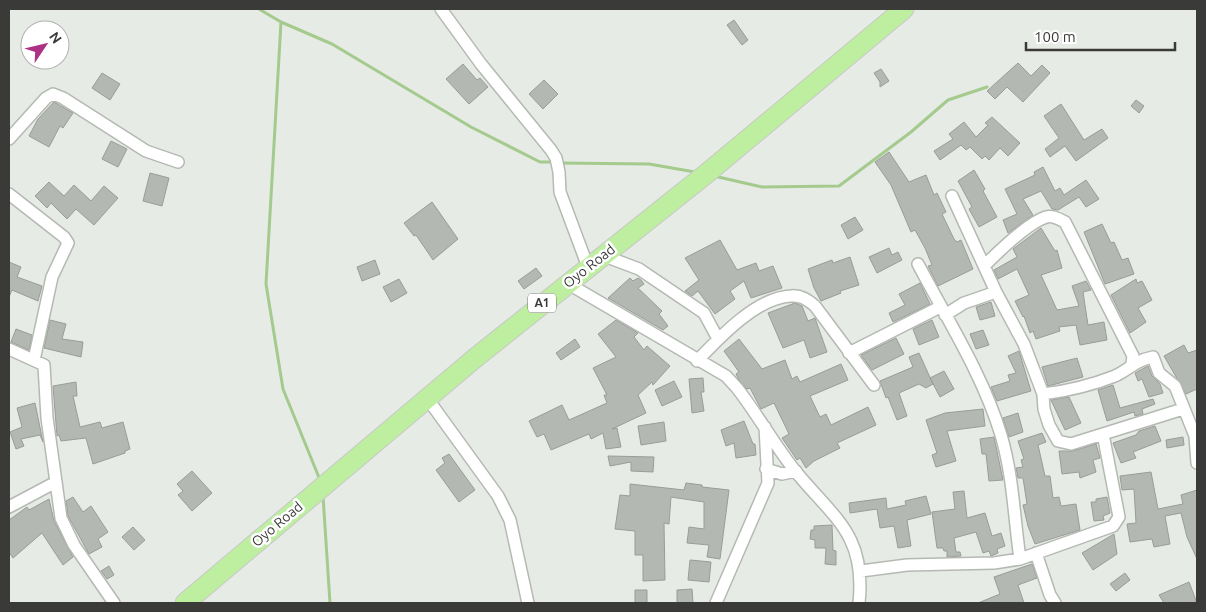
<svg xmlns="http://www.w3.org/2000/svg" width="1206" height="612" font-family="Ubuntu,sans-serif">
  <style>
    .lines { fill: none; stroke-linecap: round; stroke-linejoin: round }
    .stream { stroke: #a4ca8e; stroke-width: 3 }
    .building { fill: #b4b8b2; stroke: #999d97 }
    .minor-casing { stroke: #b5b9b3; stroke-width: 14 }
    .trunk-casing { stroke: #c8c8c8; stroke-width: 21 }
    .minor { stroke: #fff; stroke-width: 11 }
    .trunk { stroke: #beeea0; stroke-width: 19 }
    .labels { text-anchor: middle; stroke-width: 5; stroke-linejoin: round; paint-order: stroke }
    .shield { fill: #fff; stroke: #757674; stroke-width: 1 }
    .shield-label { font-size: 12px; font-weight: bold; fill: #3a3b39 }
    .street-label { font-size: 14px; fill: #3a3b39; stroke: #fff }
  </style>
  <rect width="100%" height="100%" fill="#e7ebe5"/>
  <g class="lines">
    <path class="stream" d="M259 9 281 22 332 44 471 127 540 162H554
      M281 22 266 284 283 389 320 480
      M560 163 649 164 695 172
      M714 176 762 187 839 186 911 132 948 100 987 87
      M323 496 330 603"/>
  </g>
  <path class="building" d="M734 20 748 40 742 45 727 25Z
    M1018 63 1031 76 1042 65 1050 73 1023 102 1007 87 995 99 987 91Z
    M463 64 477 80 480 78 488 87 469 104 446 79Z
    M881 69 889 81 880 87V82L874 73Z
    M102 73 120 84 110 100 92 88Z
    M544 80 558 94 543 109 529 94Z
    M1136 100 1144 106 1139 113 1131 106Z
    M54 102 73 113 63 128 60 126 49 147 29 136 38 119Z
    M1061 104 1084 140 1102 129 1108 138 1076 161 1065 146 1050 157 1045 149 1059 138 1044 116Z
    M992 117 1020 143 1008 156 1000 148 989 160 985 156 982 159 970 147 966 150 961 145 940 160 934 151 953 139 949 134 964 122 976 137 988 125 985 123Z
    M111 141 127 149 118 167 102 159Z
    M889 152 909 182 926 175 934 195 937 193 946 212 942 214 954 239 957 242 961 240 973 269 938 286 928 266 932 265 925 248 915 230 911 232 891 185 875 162Z
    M1043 167 1055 191 1060 188 1064 195 1086 180 1099 199 1086 207 1079 197 1058 210 1052 209 1041 191 1023 199 1033 215 1008 233 1003 220 1017 214 1005 189 1035 175 1034 172Z
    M974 170 985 189 983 191 997 217 979 227 969 209 972 207 958 181Z
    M150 173 169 178 162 206 143 201Z
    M49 182 64 196 74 185 91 201 104 186 118 198 94 225 76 209 67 219 51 203 47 208 35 196Z
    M432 202 458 239 433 260 416 235 414 236 404 223Z
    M855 217 863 230 848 239 841 225Z
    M1102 224 1111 243 1114 242 1122 260 1128 258 1134 274 1105 284 1084 232Z
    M1041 228 1055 251 1057 250 1062 268 1041 275 1057 310 1079 306 1072 286 1086 281 1091 290 1083 292 1088 325 1104 322 1107 340 1080 345 1076 325 1059 327 1060 331 1036 339 1033 331 1030 333 1024 316 1023 317 1015 301 1029 295 1017 269 998 279 994 270 1017 257 1013 249Z
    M720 240 737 270 756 263 759 271 773 266 782 288 751 298 744 281 730 291 735 299 715 314 698 291 692 296 685 291 699 280 685 258Z
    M889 248 892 255 898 252 902 260 877 273 869 257Z
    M850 257 859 285 840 291 841 293 821 301 814 288 808 269 832 260 833 263Z
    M375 260 380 274 362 281 357 267Z
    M9 262 21 267 17 277 42 286 38 301 12 290 9 297Z
    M536 268 542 276 524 289 518 281Z
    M630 278 633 281 638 278 641 280 644 284 638 288 662 311 659 314 668 326 663 330 608 298Z
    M399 279 407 293 391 302 383 287Z
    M1136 279 1137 283 1142 281 1152 300 1138 308 1146 322 1130 333 1111 295Z
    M920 283 930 304 893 322 889 313 905 305 899 294Z
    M991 302 995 316 980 320 976 307Z
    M795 303 802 306 808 321 815 318 827 352 810 358 804 340 783 348 768 313Z
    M50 320 66 324 62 339 83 342 81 357 44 348Z
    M616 320 638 333 634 337 644 350 647 346 670 366 653 385 652 382 638 395 646 413 612 429 617 428 621 447 606 449 603 433 591 439 589 434 551 450 544 434 537 437 529 421 562 405 569 420 607 403 604 395H607L593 368 616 357 598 334Z
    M932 320 939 337 919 345 913 329Z
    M16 329 32 335 29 350 11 342Z
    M983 330 989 345 976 349 970 334Z
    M896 338 904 354 872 370 861 355Z
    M575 339 580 347 561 360 556 353Z
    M739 339 762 369 785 360 792 379 797 376 800 382 841 364 848 380 810 396 820 417 826 414 831 425 868 407 876 425 837 443 840 448 814 461 806 468 800 458 797 460 782 438 789 434 774 403 761 409 750 388 747 389 739 380 736 374 739 372 724 351Z
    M1184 345 1188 353 1197 350V389L1186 394 1164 356Z
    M1019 351 1031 391 997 401 991 387 1010 381 1008 375 1016 373 1008 356Z
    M919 353 933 384 926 388 919 384 899 393 907 416 897 420 888 397 886 398 880 381 913 367 909 357Z
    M1077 358 1083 377 1048 386 1042 367Z
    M1148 366 1152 376 1160 384 1163 393 1149 397 1142 379 1138 381 1135 373Z
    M944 371 954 389 940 397 930 378Z
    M703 378 704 392H701L704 411 692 413 689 379Z
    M674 381 682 397 662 406 655 390Z
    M76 382 77 396H73L80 427 100 422 102 428 123 422 130 449 125 451V453L93 464 86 438 61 441 59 435 57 436 53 386Z
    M1113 385 1120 408 1153 399 1155 404 1142 409 1143 414 1135 416 1134 412 1107 421 1098 390Z
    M1069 397 1081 423 1065 430 1051 400Z
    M35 403 43 442 40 435 21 439 24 446 16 449 10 432 22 427 17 408Z
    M983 409 985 426 947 431 956 461 936 467 932 455 937 453 926 420 945 413Z
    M1018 413 1023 432 1009 437 1003 418Z
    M744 421 753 444H755L756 455 736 458 734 443 726 446 721 430Z
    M664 422 666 441 641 445 638 426Z
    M1155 426 1161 441 1133 452 1136 458 1121 463 1113 443 1136 435 1139 431Z
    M1042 433 1046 442 1038 445 1045 476H1050L1053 498 1059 497 1061 506 1076 504 1080 530 1035 544 1028 526 1023 505 1027 504 1023 478H1018L1016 468 1023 467 1021 460 1024 459 1018 441Z
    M994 437 1003 480 989 481 986 454H982L980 439Z
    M1183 437 1184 445 1167 448 1166 440Z
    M1096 444 1100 458 1093 460 1096 472 1080 478 1079 472 1062 474 1059 451H1073Z
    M449 454 475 490 459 502 436 470 445 463 442 458Z
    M608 456 654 457 653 472 631 471V462L610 466Z
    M192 471 212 493 192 511 178 495 183 491 177 484Z
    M1151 472 1158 509 1183 504 1181 495 1197 490V559L1187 537 1181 513 1165 516 1170 544 1154 547 1152 539 1130 542 1127 524 1136 523 1134 489 1122 490 1120 476Z
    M686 483 702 485V487L729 490 720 559 707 557 709 545 687 543 689 527 704 529V502L671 497 669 524 664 523 665 580 643 581V555H635V531L615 529 620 495 630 496V484L684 490Z
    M964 491 967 518 985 513 992 536 1001 533 1005 546 997 549 998 553 991 556 989 551 983 553 976 532 954 538 956 552H960L961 556 947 557V551H944L943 548H937L932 512 955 509 953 492Z
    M926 496 931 514 907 520 911 546 898 548 894 526 880 528 877 509 850 513 849 503 886 498 887 509 906 505 905 501Z
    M73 497 83 512 91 506 108 532 98 539 102 547 89 554 68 516 66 501Z
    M1107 497 1110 513 1103 516 1104 520 1094 521 1091 502H1096V499Z
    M49 499 54 521 73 557 63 565 42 533 13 558 9 552V520L27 507 29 510Z
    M832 525 833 550 836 551V565L825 564 826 548H815V540L810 539 811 530H814V526Z
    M133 527 145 540 134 550 122 537Z
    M1114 534 1117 554 1093 570 1082 553Z
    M690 560 711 562 709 582 688 580Z
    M1032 564 1037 578 1018 585 1024 603H978L1000 594 994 577Z
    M109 566 114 575 107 579 101 571Z
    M1125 573 1130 580 1116 591 1110 584Z
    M1189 582 1197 603H1164L1159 595Z
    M692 589 693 603H677V590Z
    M635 590H647V603H635Z"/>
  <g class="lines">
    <defs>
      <path id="minor" d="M441 9 481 64 551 150 556 158 559 172 560 192 588 267
        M9 139 46 98 53 94 63 98 146 151 178 162
        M9 194 64 237 68 243 52 277 34 360
        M952 196 996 292 1024 344 1043 394 1044 409 1049 425 1058 441 1071 444 1183 409
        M602 255 639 269 704 313 718 339
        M918 264C947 319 983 375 1001 435 1013 475 1014 517 1020 559
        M984 266C998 252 1028 223 1046 217 1052 215 1059 219 1065 222L1133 356 1132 363
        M567 283 726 376 737 388C758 415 775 446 796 472 835 519 866 535 859 603
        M945 315 964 303 996 292
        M9 349 44 365 47 418 56 482
        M849 353 940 307
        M697 361C719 338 757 297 791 296 801 295 808 300 815 306L874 385
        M1043 394C1068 391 1092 385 1115 376 1130 369 1134 361 1153 357L1159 373 1175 386 1195 436 1197 463
        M427 398 498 496 510 520 528 603
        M766 469 782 474 796 471
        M9 507 56 482 61 518 74 545 114 603
        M1036 553 1050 595 1055 603
        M861 571 907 565 994 563 1020 559 1113 526 1119 517 1103 434
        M716 603 768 483 765 427"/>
      <path id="trunk" d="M185 603 474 359 706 174 904 9"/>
    </defs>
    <use href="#minor" class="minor-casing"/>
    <use href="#trunk" class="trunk-casing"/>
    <use href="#minor" class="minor"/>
    <use href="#trunk" class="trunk"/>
  </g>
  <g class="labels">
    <rect class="shield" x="528" y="293.5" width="28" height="19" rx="4"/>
    <g class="shield-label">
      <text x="542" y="307">A1</text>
    </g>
    <g class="street-label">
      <text transform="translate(589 266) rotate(-38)" y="5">Oyo Road</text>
      <text transform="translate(277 524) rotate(-40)" y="5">Oyo Road</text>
    </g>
  </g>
  <rect width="1206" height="612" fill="none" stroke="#3a3b39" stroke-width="20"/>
  <g transform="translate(45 45) rotate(55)"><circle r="24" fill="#ffffff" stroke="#b0b1b0"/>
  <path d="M0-4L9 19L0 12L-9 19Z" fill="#ae3284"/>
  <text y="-8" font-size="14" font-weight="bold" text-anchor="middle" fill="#3a3b39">N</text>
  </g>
  <path d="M1026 42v8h149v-8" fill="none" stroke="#3a3b39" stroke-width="2.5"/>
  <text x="1034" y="42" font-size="15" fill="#3a3b39" stroke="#ffffff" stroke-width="4" paint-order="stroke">100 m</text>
</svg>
